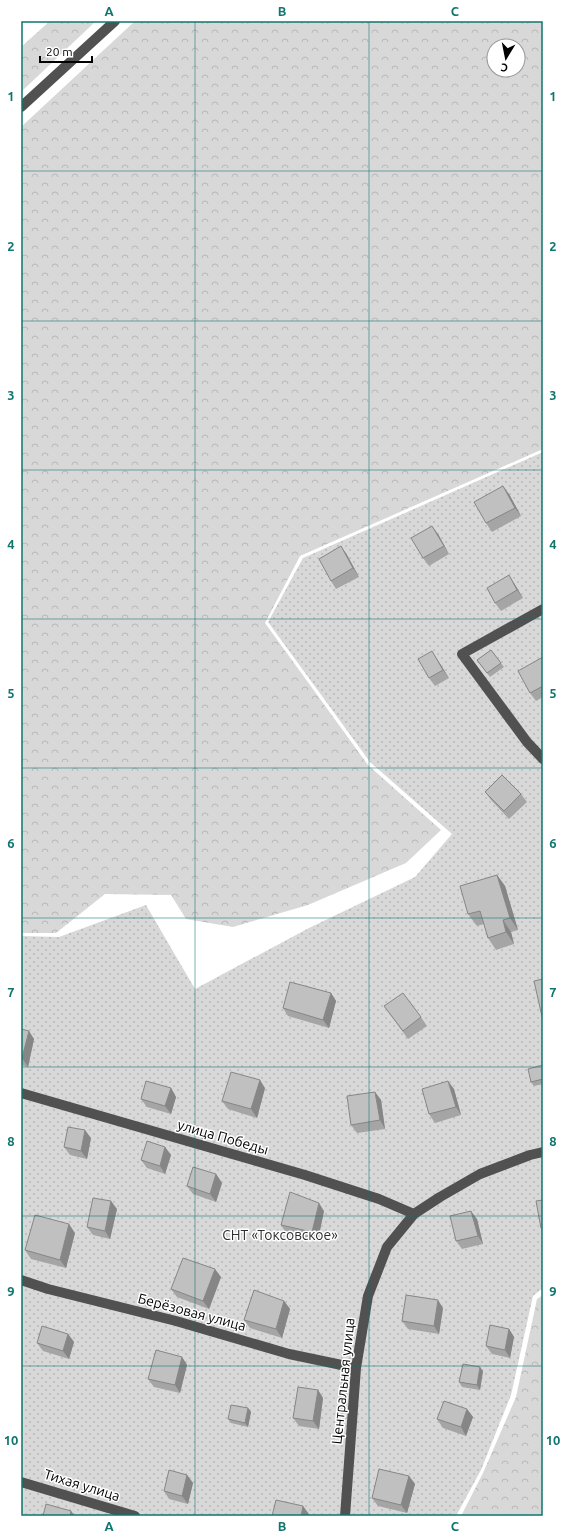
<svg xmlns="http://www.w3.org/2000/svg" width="564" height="1537" font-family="Ubuntu,sans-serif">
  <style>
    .forest { fill: url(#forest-crowns); fill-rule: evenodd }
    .park { fill: url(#park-dots) }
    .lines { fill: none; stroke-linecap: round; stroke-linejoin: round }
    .minor { stroke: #515151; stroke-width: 10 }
    .wall { fill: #a5a5a5 }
    .shaded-wall { fill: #868686 }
    .building { fill: #c0c0c0; stroke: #868686 }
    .grid { fill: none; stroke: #0f766e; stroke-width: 1; stroke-opacity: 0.55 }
    .labels { text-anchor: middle; stroke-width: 3; stroke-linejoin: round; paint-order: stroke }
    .street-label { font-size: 14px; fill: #000; stroke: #fff }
    .park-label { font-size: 14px; fill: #2f2f2f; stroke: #fff }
    .neatline { fill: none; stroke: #0f766e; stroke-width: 1.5 }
    .grid-label { font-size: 13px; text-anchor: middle; font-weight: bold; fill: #0f766e }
  </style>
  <defs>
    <pattern id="forest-crowns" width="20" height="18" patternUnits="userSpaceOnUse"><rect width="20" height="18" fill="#d8d8d8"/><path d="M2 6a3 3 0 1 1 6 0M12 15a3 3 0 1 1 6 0" fill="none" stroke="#b8b8b8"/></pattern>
    <pattern id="park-dots" width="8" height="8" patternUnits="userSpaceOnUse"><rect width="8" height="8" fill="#d8d8d8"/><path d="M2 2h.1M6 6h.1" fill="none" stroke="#b8b8b8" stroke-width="1.8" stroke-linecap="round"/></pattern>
  </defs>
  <rect width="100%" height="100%" fill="#fff"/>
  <path class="forest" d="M50 21H96L21 92V47Z
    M135 21H543V449L300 556 265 623 368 765 441 830 406 863 308 905 233 927 186 919 171 895 105 894 56 933H21V127ZM494 46H518V70H494Z
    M543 1295V1516H461L483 1473 516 1397 537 1299Z"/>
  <path class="park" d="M543 452V1288L533 1296 511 1395 481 1470 456 1516H21V936L59 937 146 905 195 989 309 928 415 877 452 834 370 762 268 622 303 558Z"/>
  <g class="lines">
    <path class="minor" d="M21 107 115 21
      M543 609 462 654 527 742 543 759
      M21 1093 305 1175 379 1199 414 1214
      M21 1280 48 1289 176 1321 289 1354 356 1368
      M21 1482 135 1516
      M345 1516 356 1368 368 1296 387 1247 414 1214 440 1197 480 1174 530 1155 543 1152"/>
  </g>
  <path class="wall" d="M509 494 521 516 492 532 486 523Z
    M438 534 449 554 429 566 423 558Z
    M341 546 347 555 359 577 336 589 331 581Z
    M514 583 523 598 501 611 495 603Z
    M491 650 504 667 490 677 477 660Z
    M543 657V697L536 701 530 693Z
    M437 659 449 678 435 686 429 678Z
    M485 792 521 794 527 802 509 819 491 800Z
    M497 875 505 886 518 930 511 932 514 944 496 950 488 938 484 924 477 926 468 914Z
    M331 993 336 1001 329 1028 288 1016 283 1008Z
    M384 1006 421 1017 427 1026 408 1039Z
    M21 1029 34 1039 28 1067 21 1065Z
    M543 1065V1084L534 1086 531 1082Z
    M171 1088 176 1097 171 1114 147 1107 141 1099Z
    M265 1088 257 1118 228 1109 222 1101Z
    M454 1089 461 1115 435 1123 429 1114Z
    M375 1092 381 1100 385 1129 357 1133 351 1125Z
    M91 1138 87 1159 70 1155 64 1147Z
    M165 1147 171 1155 165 1174 147 1168 141 1160Z
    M216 1174 222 1183 216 1202 193 1194 187 1186Z
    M117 1209 110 1239 93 1235 87 1227Z
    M324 1211 318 1240 286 1233 281 1225Z
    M477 1219 483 1244 462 1249 456 1241Z
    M75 1233 66 1268 31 1259 25 1250Z
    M221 1277 209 1309 177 1297 171 1289Z
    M284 1301 290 1309 282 1338 250 1328 244 1320Z
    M443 1308 439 1334 408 1329 402 1321Z
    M509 1329 514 1337 510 1358 492 1354 486 1346Z
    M68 1334 74 1342 69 1359 43 1351 37 1343Z
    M182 1357 187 1365 180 1393 154 1387 148 1379Z
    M483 1371 480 1390 462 1387 459 1382Z
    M318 1390 323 1398 319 1429 299 1426 293 1418Z
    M248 1408 251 1412 248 1427 231 1423 228 1419Z
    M467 1409 473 1417 466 1436 443 1428 437 1419Z
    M187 1475 193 1483 188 1504 169 1499 164 1491Z
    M409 1476 415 1484 407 1513 378 1506 372 1498Z"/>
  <path class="shaded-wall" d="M503 486 509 494 521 516 515 508Z
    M432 526 438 534 449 554 444 546Z
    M341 546 347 555 359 577 353 568Z
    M509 575 514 583 523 598 517 590Z
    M432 651 437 659 449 678 443 670Z
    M497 875 505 886 518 930 510 918Z
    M503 920 511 932 514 944 506 932Z
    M331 993 336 1001 329 1028 323 1020Z
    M29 1031 34 1039 28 1067 22 1058Z
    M260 1080 265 1088 257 1118 251 1109Z
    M448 1081 454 1089 461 1115 456 1107Z
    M171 1088 176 1097 171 1114 165 1106Z
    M375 1092 381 1100 385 1129 380 1120Z
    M85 1130 91 1138 87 1159 81 1151Z
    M165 1147 171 1155 165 1174 160 1166Z
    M216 1174 222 1183 216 1202 210 1194Z
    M111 1201 117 1209 110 1239 105 1231Z
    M319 1203 324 1211 318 1240 312 1232Z
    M471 1211 477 1219 483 1244 478 1236Z
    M69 1224 75 1233 66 1268 60 1260Z
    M215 1269 221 1277 209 1309 203 1301Z
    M438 1300 443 1308 439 1334 434 1326Z
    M284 1301 290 1309 282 1338 276 1329Z
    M509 1329 514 1337 510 1358 505 1350Z
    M68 1334 74 1342 69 1359 63 1351Z
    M182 1357 187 1365 180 1393 175 1385Z
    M480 1367 483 1371 480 1390 477 1385Z
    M318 1390 323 1398 319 1429 313 1421Z
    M248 1408 251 1412 248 1427 245 1423Z
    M467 1409 473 1417 466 1436 461 1427Z
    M187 1475 193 1483 188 1504 182 1496Z
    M409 1476 415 1484 407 1513 401 1505Z
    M303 1506 309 1514 308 1516H301Z
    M71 1511 75 1516H70Z"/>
  <path class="building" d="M503 486 515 508 486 523 474 502Z
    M432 526 444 546 423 558 411 538Z
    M341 546 353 568 331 581 319 559Z
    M509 575 517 590 495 603 487 588Z
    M491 650 501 663 487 673 477 660Z
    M432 651 443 670 429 678 418 659Z
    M543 657V686L530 693 518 671Z
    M502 775 521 794 504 811 485 792Z
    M497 875 510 918 503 920 506 932 488 938 480 911 468 914 460 886Z
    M543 979V1021L534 981Z
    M290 982 331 993 323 1020 283 1008Z
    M403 993 421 1017 403 1031 384 1006Z
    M21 1029 29 1031 22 1058H21Z
    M543 1065V1079L531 1082 528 1069Z
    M231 1072 260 1080 251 1109 222 1101Z
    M146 1081 171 1088 165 1106 141 1099Z
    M448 1081 456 1107 429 1114 422 1089Z
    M375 1092 380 1120 351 1125 347 1096Z
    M68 1127 85 1130 81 1151 64 1147Z
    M147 1141 165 1147 160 1166 141 1160Z
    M193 1167 216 1174 210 1194 187 1186Z
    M290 1192 319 1203 312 1232 281 1225Z
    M93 1198 111 1201 105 1231 87 1227Z
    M543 1200V1228H541L536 1201Z
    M471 1211 478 1236 456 1241 450 1216Z
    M35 1215 69 1224 60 1260 25 1250Z
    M183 1258 215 1269 203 1301 171 1289Z
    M254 1290 284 1301 276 1329 244 1320Z
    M406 1295 438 1300 434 1326 402 1321Z
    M490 1325 509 1329 505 1350 486 1346Z
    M42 1326 68 1334 63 1351 37 1343Z
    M156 1350 182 1357 175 1385 148 1379Z
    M463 1364 480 1367 477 1385 459 1382Z
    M298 1387 318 1390 313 1421 293 1418Z
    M444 1401 467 1409 461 1427 437 1419Z
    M231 1405 248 1408 245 1423 228 1419Z
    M379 1469 409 1476 401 1505 372 1498Z
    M169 1470 187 1475 182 1496 164 1491Z
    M276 1500 303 1506 301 1516H272Z
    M46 1504 71 1511 70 1516H43Z"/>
  <path class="grid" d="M195 21V1516M369 21V1516M21 171H543M21 321H543M21 470H543M21 619H543M21 768H543M21 918H543M21 1067H543M21 1216H543M21 1366H543"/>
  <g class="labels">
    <g class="street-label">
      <text transform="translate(223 1137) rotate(16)" y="5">улица Победы</text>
      <text transform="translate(192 1312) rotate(15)" y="5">Берёзовая улица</text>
      <text transform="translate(343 1381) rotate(-84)" y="5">Центральная улица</text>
      <text transform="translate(82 1485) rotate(17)" y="5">Тихая улица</text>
    </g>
    <g class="park-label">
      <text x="280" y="1240">СНТ «Токсовское»</text>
    </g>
  </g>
  <rect width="564" height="1537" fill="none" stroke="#ffffff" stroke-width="44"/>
  <g transform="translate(506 58) rotate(190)"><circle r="19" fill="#ffffff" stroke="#999999"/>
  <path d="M0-3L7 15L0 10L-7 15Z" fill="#000000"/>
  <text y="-6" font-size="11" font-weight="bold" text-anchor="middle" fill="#000000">С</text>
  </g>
  <path d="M40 56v6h52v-6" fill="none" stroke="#000000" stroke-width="2"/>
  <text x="46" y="56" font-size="12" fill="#000000" stroke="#ffffff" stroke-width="3" paint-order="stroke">20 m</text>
  <rect x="22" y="22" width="520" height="1493" class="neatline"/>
  <g class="grid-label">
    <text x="109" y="16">A</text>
    <text x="282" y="16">B</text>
    <text x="455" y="16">C</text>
    <text x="11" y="101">1</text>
    <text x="553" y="101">1</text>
    <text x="11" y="251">2</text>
    <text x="553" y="251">2</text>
    <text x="11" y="400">3</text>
    <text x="553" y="400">3</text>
    <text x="11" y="549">4</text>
    <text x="553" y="549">4</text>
    <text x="11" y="698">5</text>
    <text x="553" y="698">5</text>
    <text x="11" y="848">6</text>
    <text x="553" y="848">6</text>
    <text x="11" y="997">7</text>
    <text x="553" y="997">7</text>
    <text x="11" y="1146">8</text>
    <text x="553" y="1146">8</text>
    <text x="11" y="1296">9</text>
    <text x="553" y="1296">9</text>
    <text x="11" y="1445">10</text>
    <text x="553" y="1445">10</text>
    <text x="109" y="1531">A</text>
    <text x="282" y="1531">B</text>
    <text x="455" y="1531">C</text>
  </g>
</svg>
